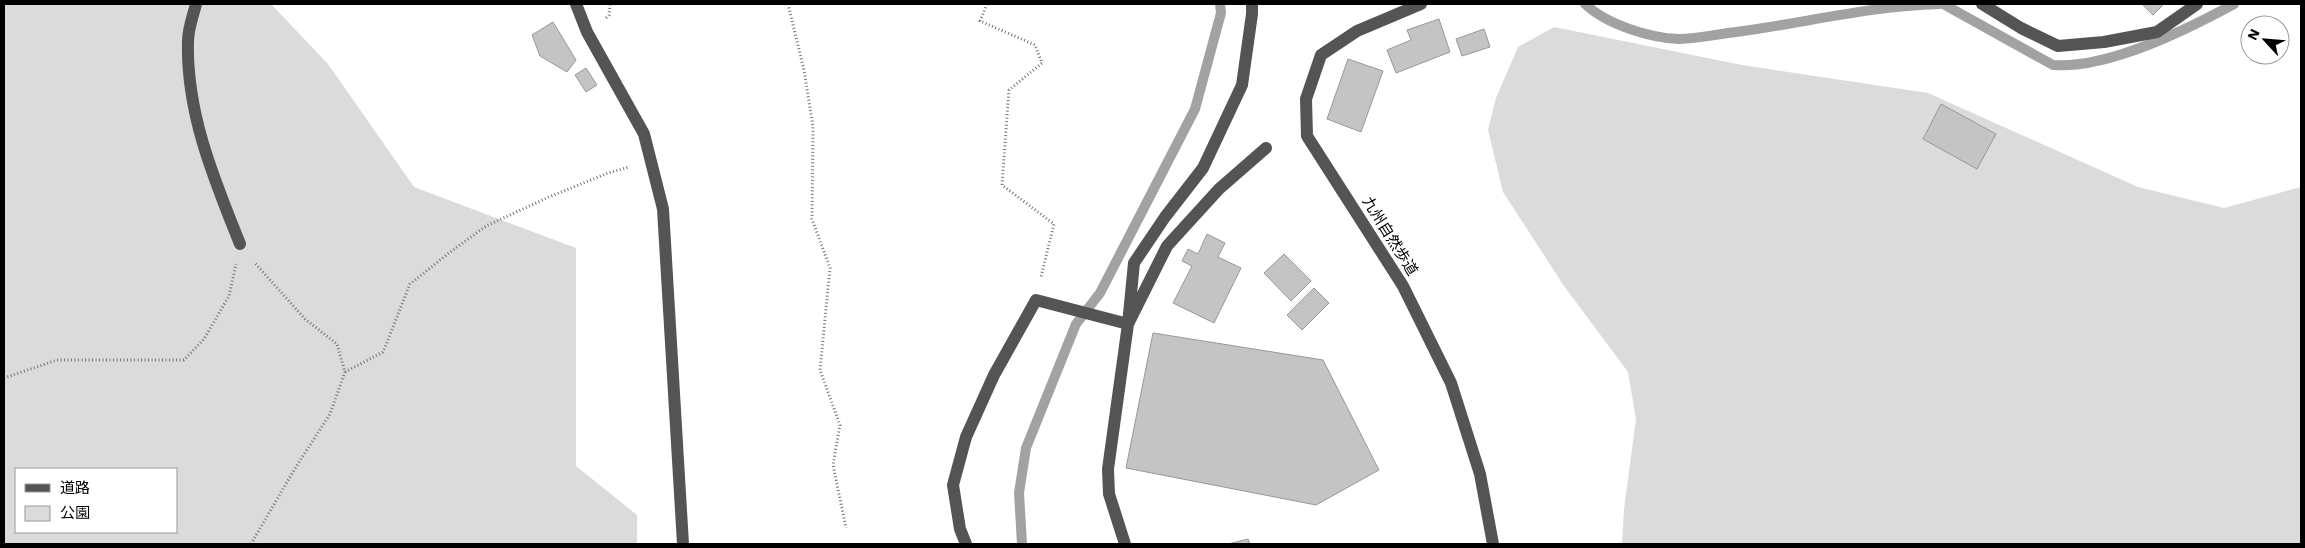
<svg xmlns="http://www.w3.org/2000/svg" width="2305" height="548" font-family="'Work Sans','Noto Sans JP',sans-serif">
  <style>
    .green { fill: #dbdbdb; fill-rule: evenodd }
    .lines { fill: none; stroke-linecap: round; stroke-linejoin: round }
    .stream { stroke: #a2a2a2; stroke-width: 10 }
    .building { fill: #c4c4c4; stroke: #989898 }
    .path { stroke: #767676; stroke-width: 3; stroke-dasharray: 1 2.5; stroke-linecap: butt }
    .minor { stroke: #545454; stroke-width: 12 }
    .labels { text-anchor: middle; stroke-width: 5; stroke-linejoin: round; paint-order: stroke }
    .street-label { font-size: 15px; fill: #000; stroke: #fff }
  </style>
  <rect width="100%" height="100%" fill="#fff"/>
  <path class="green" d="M4 4H271L328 64 414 187 576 248V466L637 515V544H4ZM16 469H176V532H16Z
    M1554 27 1742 65 1928 93 2138 187 2224 208 2301 187V544H1622L1624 509 1636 419 1628 372 1564 286 1503 192 1488 130 1496 98 1518 47Z"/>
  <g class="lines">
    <path class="stream" d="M1585 4C1606 24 1649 38 1679 39 1697 39 1718 34 1736 32 1804 23 1871 6 1939 4
      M1943 4 2053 65C2108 69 2186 30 2234 4
      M1022 544 1019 493 1026 448 1076 324 1100 293 1195 109 1221 13 1220 4"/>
  </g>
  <path class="building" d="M2142 4H2164L2153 15Z
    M1439 19 1450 52 1396 73 1387 50 1411 40 1407 30Z
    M553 22 576 60 567 72 540 56 532 35Z
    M1484 29 1490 47 1462 56 1456 39Z
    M1348 59 1383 71 1361 132 1327 119Z
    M586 68 597 85 586 92 575 75Z
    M1941 104 1996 134 1977 169 1923 139Z
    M1207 234 1225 243 1218 257 1241 268 1214 323 1173 303 1192 266 1182 261 1188 249 1198 254Z
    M1284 254 1311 281 1291 301 1264 273Z
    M1314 288 1329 303 1302 330 1287 315Z
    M1153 333 1323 360 1379 470 1316 505 1126 468Z
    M1248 539 1250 544H1228Z"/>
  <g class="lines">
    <path class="path" d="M788 4 804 70 813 127 812 219 830 268 820 370 840 425 833 465 846 528
      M987 4 980 21 1035 45 1042 63 1009 90 1002 185 1054 224 1041 277
      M606 18 609 15 610 4
      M345 372 383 352 410 284 449 253 486 226 549 197 608 173 629 167
      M4 378 57 360H184L204 339 229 296 236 264
      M251 544 294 470 330 414 345 372 337 344 305 319 254 262"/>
    <path class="minor" d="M196 4C193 16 188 29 188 41 186 113 214 179 240 244
      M576 4 587 32 644 134 663 209 683 544
      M1421 4 1357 31 1321 55 1306 99 1307 136 1403 286 1451 383 1480 474 1493 544
      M1982 4 2021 28 2058 46 2104 42 2157 32 2197 4
      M966 544 960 529 953 485 966 437 994 375 1036 300 1128 324 1134 263 1165 217 1203 168 1242 85 1252 14V4
      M1125 544 1109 494 1108 469 1128 324 1167 246 1219 189 1266 148"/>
  </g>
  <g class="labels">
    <g class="street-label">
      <text transform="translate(1390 236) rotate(58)" y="5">九州自然歩道</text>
    </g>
  </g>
  <rect width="2305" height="548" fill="none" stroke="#000000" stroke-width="10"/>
  <rect x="15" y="468" width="162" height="65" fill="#ffffff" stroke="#999999"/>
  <rect x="25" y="484" width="25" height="8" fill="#545454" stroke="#999999"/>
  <text x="60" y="493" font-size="15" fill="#000000">道路</text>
  <rect x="25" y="506" width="25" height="15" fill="#dbdbdb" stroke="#999999"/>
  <text x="60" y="518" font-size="15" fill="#000000">公園</text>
  <g transform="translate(2265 40) rotate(296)"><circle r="24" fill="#ffffff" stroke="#999999"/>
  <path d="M0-4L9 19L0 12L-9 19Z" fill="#000000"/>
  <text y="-8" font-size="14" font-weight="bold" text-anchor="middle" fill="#000000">N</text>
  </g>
</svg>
